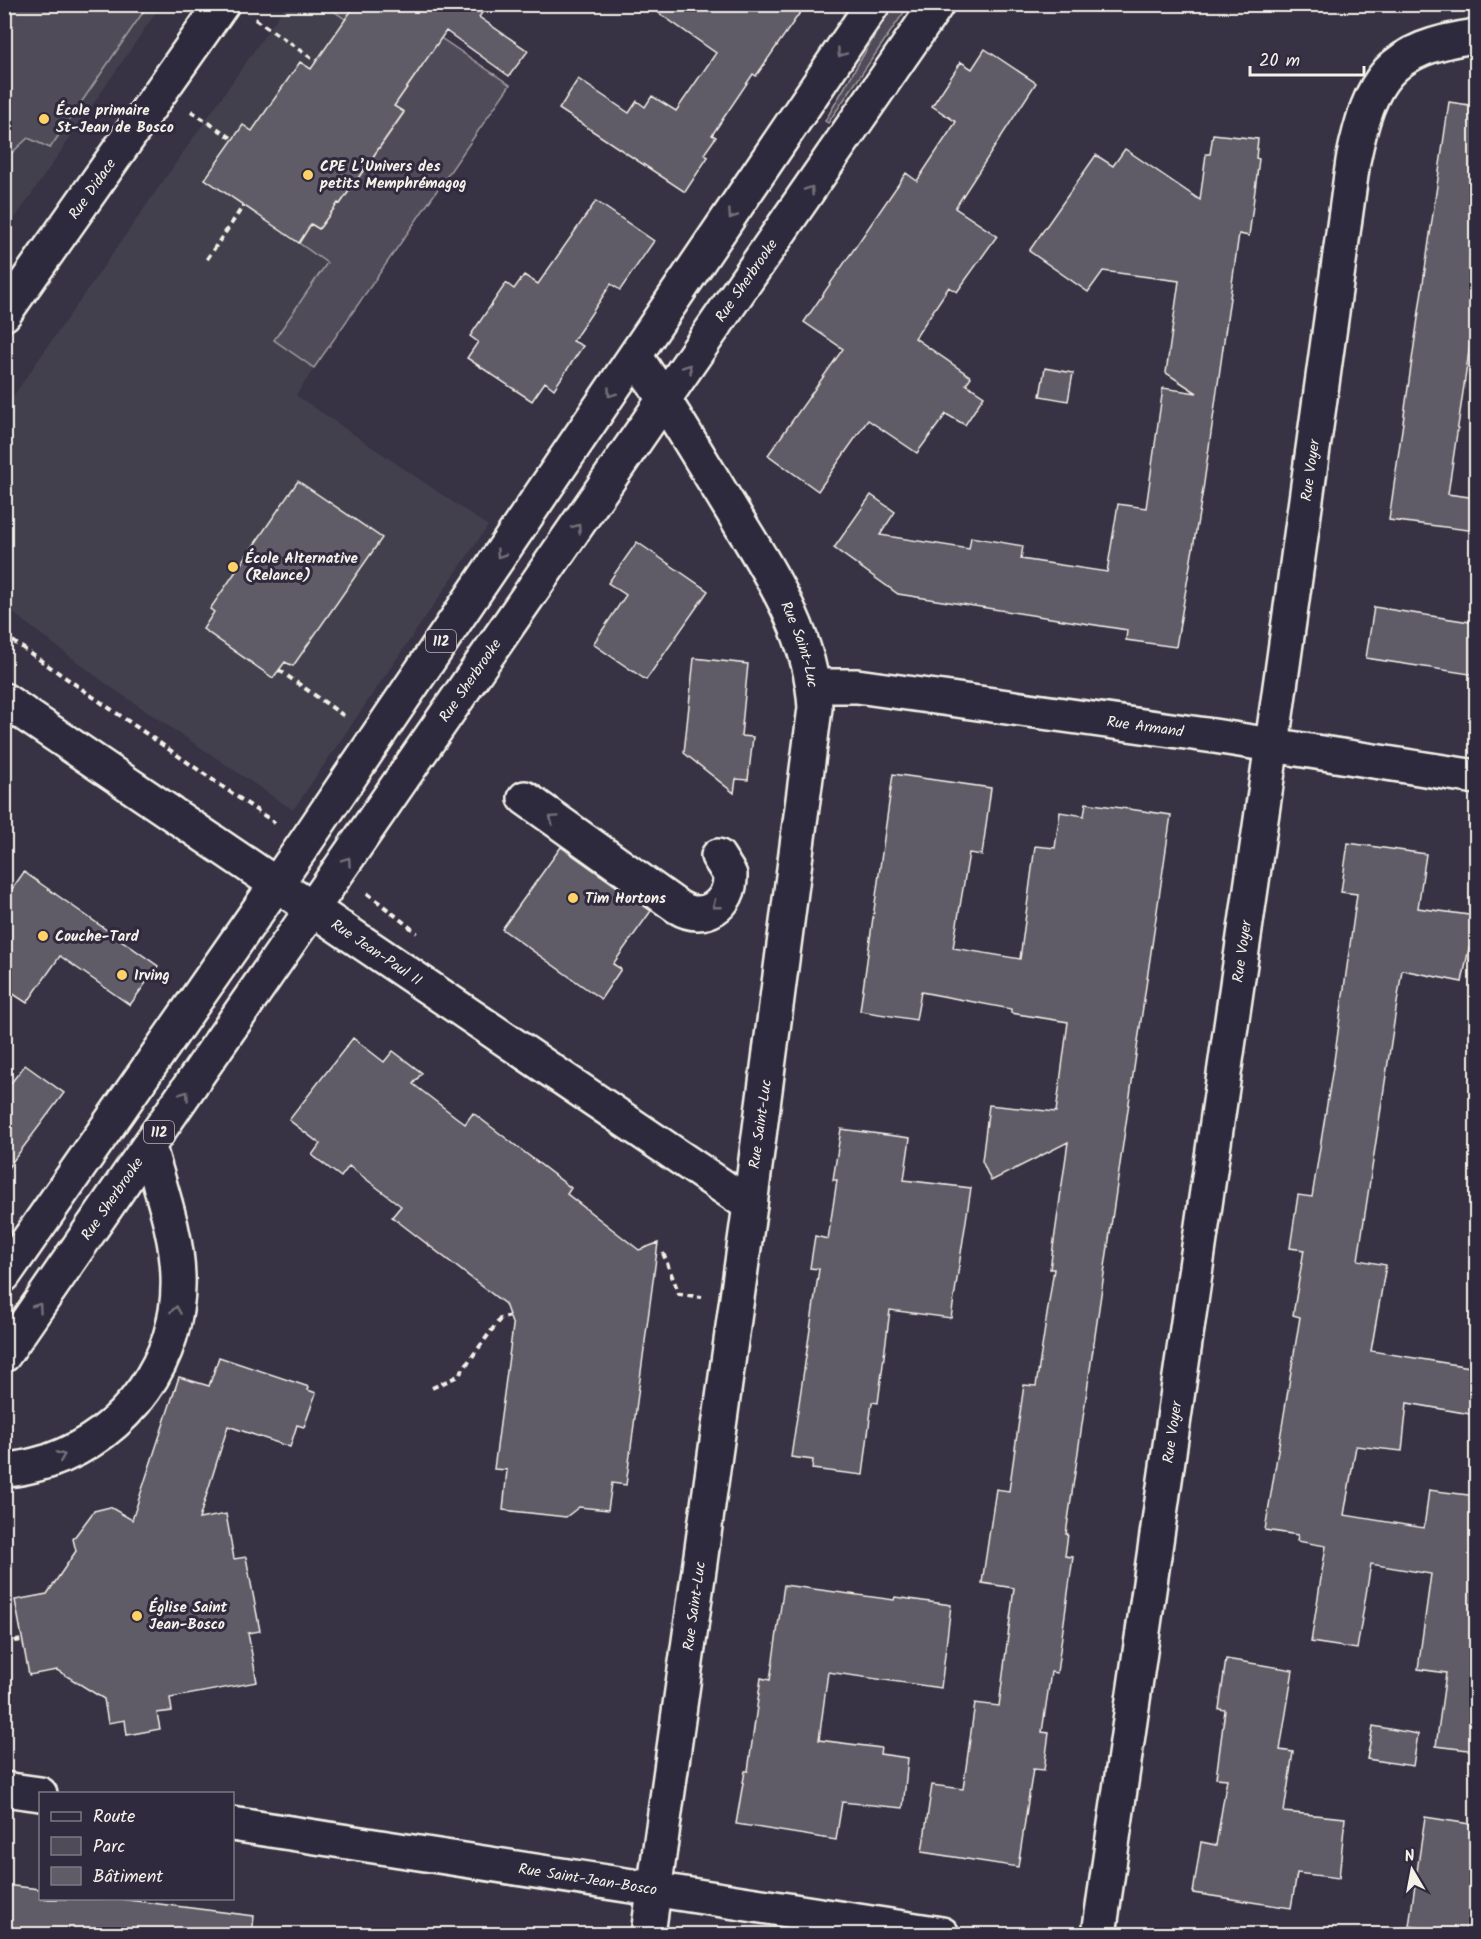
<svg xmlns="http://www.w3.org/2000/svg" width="1481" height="1939" font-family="Kalam,sans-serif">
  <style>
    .built { fill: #433f4e }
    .green { fill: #504b59; stroke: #a29ea0; stroke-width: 1.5 }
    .building { fill: #5f5c67; stroke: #f4f1e8; stroke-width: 1.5 }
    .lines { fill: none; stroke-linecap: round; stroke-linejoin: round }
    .minor-casing { stroke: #f4f1e8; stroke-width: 38 }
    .major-casing { stroke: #f4f1e8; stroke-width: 38 }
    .path { stroke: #f4f1e8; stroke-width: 4; stroke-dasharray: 6 4.5; stroke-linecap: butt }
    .minor { stroke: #2f2a3d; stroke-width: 33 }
    .major { stroke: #2f2a3d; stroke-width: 33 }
    .oneway { stroke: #747079 }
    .poi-dot { fill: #ffd166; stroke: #2f2a3d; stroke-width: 2 }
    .labels { text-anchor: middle; stroke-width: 6; stroke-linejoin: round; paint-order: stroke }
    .shield { fill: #2f2a3d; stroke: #b9b5b5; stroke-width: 1.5 }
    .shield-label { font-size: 14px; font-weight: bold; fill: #f4f1e8 }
    .poi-label { font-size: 15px; font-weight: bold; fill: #f4f1e8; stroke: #2f2a3d; text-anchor: start }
    .street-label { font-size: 15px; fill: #f4f1e8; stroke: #2f2a3d }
  </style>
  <rect width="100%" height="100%" fill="#373244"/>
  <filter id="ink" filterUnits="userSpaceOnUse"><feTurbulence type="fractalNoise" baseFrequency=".0167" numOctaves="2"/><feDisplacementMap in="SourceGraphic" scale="12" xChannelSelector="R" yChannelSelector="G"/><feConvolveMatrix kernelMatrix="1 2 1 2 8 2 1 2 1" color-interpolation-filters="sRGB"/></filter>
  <g filter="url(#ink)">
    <path class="built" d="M5 5H161L5 233Z
      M286 5H392L510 85 296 395 488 526 293 810 109 686 5 607 4 409Z"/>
    <path class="green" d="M5 4 148 5 50 148 28 138 5 159Z
      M893 4 909 5 828 123 825 121Z
      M334 5H392L510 85 314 368 274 340 327 263 299 243 311 224 319 229 338 203 340 204 404 113 394 106 422 66 348 15 345 19 331 9Z"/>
    <path class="building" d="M356 4H488L479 17 528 51 509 76 446 31 394 106 404 112 340 204 338 203 319 229 311 224 299 243 205 179 243 125 252 131 300 62 311 69Z
      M646 4H806L756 76 753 74 712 135 716 137 704 154 708 157 685 192 559 109 578 79 629 113 637 101 645 107 652 96 676 111 716 53Z
      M985 49 1036 83 955 208 997 236 957 292 949 287 915 338 971 377 966 384 984 396 965 425 946 414 917 453 868 420 818 491 768 455 843 349 804 322 906 173 917 181 956 122 932 106 961 62 972 69Z
      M1449 102 1476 106V304L1448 494 1476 498V531L1389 520Z
      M1213 134 1258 139 1256 158 1259 159 1249 236 1239 234 1203 490 1176 647 1126 640 1127 630 898 594 834 548 871 495 895 512 880 535 969 549 971 537 1023 546 1021 559 1107 572 1118 504 1146 508 1163 388 1197 393 1166 373 1179 281 1103 271 1088 292 1029 251 1096 155 1113 166 1125 149 1200 200 1206 154H1210Z
      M596 201 654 241 620 290 611 284 573 341 583 346 554 389 545 382 532 401 467 358 478 342 470 336 506 283 514 289 524 275 538 284Z
      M1045 368 1073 373 1068 401 1040 396Z
      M298 481 382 538 293 666 285 662 273 678 203 629 214 612 210 609Z
      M637 542 708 591 646 680 593 644 626 595 608 583Z
      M1374 607 1476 623V675L1366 658Z
      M694 658 748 664 741 736 753 737 748 780 736 779 734 793 684 753Z
      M893 774 991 788 982 855 969 853 953 948 1020 959 1035 846 1055 848 1060 812 1084 816 1086 803 1171 815 1066 1534H1068L1065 1556 1073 1557 1058 1665 1057 1673 1051 1672 1042 1732 1049 1733 1044 1770 1033 1769 1018 1867 922 1852 932 1785 963 1789 975 1703 999 1706 1014 1588 982 1583 996 1489 1009 1491 1024 1385 1036 1386 1054 1269H1050L1068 1142 991 1181 982 1161 989 1105 1056 1112 1068 1022 1011 1013V1009L921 992 916 1020 860 1011Z
      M1348 843 1426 854 1418 908 1476 916V949L1469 948 1462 982 1402 970 1358 1260 1386 1265 1371 1351 1476 1368V1415L1407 1403 1402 1451 1356 1446 1344 1515 1424 1528 1429 1490 1476 1496V1751L1436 1746 1446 1673 1418 1669 1431 1574 1371 1564 1357 1649 1311 1642 1326 1546 1297 1541 1298 1535 1265 1530 1300 1317 1293 1315 1304 1250 1290 1248 1298 1195 1312 1197 1334 1061 1357 894 1341 892Z
      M561 847 651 911 613 964 621 969 601 999 502 929Z
      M24 872 158 966 130 1005 60 956 27 1003 4 988V900Z
      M353 1038 384 1062 393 1051 422 1073 413 1084 465 1124 473 1113 571 1188 567 1194 639 1250 658 1243 626 1485 612 1483 608 1510 579 1507 566 1517 503 1510 507 1470 494 1469 513 1326 505 1304 392 1217 401 1206 349 1166 341 1177 312 1155 320 1144 289 1120Z
      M25 1065 64 1093 4 1173V1092Z
      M841 1129 910 1138 904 1180 971 1188 951 1318 890 1310 878 1403 872 1402 863 1475 812 1469 813 1460 791 1457 819 1269 810 1268 815 1236 828 1239 837 1180H833Z
      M219 1357 309 1387 308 1390 316 1393 304 1427 297 1425 290 1447 228 1426 199 1519 226 1514 234 1559 246 1557 260 1631 248 1633 257 1682 170 1698 172 1711 157 1713 160 1729 127 1735 125 1720 108 1723 104 1699 57 1670 29 1675 15 1600 47 1594 76 1551 73 1539 94 1511 110 1507 132 1520 179 1377 209 1386Z
      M784 1585 894 1600 895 1597 951 1605 941 1688 828 1672 819 1740 881 1748 880 1754 908 1758 903 1808 842 1802 836 1840 736 1824 745 1771H748L761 1678 770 1680Z
      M1226 1659 1293 1670 1280 1750 1293 1752 1284 1812 1345 1818 1339 1878 1297 1873 1291 1908 1193 1893 1201 1842 1216 1845 1227 1779 1216 1778 1225 1710 1219 1709Z
      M1373 1726 1418 1734 1413 1766 1367 1759Z
      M1425 1817 1476 1825V1865L1466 1935 1409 1926Z
      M4 1885 40 1889V1899H120L254 1916 252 1935H4Z"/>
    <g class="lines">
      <defs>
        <g id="minor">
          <path id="s1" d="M4 314 222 4"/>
          <path id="s2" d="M636 357C669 405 698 455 728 504 767 569 811 631 815 708L750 1205 648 1934"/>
          <path id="s3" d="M814 686H857L1214 736 1476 777"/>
          <path id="s4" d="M4 700 750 1205"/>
          <path d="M525 798 678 907C704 923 731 905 730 875L718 856"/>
          <path d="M4 1470C19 1470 35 1465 49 1461 127 1434 181 1359 178 1276 177 1233 160 1188 149 1147"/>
          <path d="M4 1789 40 1794"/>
          <path id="s5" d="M232 1824 942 1934"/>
          <path id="s6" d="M1099 1934 1272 744 1353 161C1370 78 1389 48 1476 36"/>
        </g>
        <g id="major">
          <path d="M4 1275 305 843 873 4"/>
          <path id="s7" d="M4 1355 937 4"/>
        </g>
      </defs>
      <use href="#minor" class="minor-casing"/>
      <use href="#major" class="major-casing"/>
      <path class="path" d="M255 19 316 61
        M191 111 233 139
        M207 259 244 205
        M4 635 275 823
        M279 670 347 718
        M367 893 417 933
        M663 1253 679 1294 702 1297
        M432 1388 458 1376 500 1319 510 1316
        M4 1643 22 1640"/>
      <use href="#minor" class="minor"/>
      <use href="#major" class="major"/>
    </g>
    <defs><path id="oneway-chevron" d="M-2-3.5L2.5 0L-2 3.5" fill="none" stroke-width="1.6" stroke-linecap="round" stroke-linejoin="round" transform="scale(1.5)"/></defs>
    <g class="oneway">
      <use href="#oneway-chevron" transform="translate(841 53) rotate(124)"/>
      <use href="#oneway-chevron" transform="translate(810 190) rotate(-56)"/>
      <use href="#oneway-chevron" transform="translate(732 215) rotate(124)"/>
      <use href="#oneway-chevron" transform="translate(688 368) rotate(-56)"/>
      <use href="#oneway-chevron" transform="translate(611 393) rotate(125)"/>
      <use href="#oneway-chevron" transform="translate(577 528) rotate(-55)"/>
      <use href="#oneway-chevron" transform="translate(500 554) rotate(124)"/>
      <use href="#oneway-chevron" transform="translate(553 819) rotate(-145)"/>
      <use href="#oneway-chevron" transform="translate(347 861) rotate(-55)"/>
      <use href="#oneway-chevron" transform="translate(716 905) rotate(142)"/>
      <use href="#oneway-chevron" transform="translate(185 1095) rotate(-55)"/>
      <use href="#oneway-chevron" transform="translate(38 1307) rotate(-55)"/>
      <use href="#oneway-chevron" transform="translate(176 1310) rotate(-81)"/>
      <use href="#oneway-chevron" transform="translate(61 1456) rotate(-22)"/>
    </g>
  </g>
  <g class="poi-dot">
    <circle cx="44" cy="119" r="6"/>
    <circle cx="308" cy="175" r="6"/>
    <circle cx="233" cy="567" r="6"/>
    <circle cx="573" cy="898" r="6"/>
    <circle cx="43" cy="936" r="6"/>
    <circle cx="122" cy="975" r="6"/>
    <circle cx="137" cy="1616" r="6"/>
  </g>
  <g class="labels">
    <g class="shield">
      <rect x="426" y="630" width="30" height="22" rx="4.5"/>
      <rect x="144" y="1121" width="30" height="22" rx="4.5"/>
    </g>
    <g class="shield-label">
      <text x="441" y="646">112</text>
      <text x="159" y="1137">112</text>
    </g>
    <g class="poi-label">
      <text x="56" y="115">École primaire<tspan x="56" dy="17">St-Jean de Bosco</tspan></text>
      <text x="320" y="171">CPE L’Univers des<tspan x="320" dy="17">petits Memphrémagog</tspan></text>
      <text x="245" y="563">École Alternative<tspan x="245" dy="17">(Relance)</tspan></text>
      <text x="585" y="903">Tim Hortons</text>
      <text x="55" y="941">Couche-Tard</text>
      <text x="134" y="980">Irving</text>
      <text x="149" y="1612">Église Saint<tspan x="149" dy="17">Jean-Bosco</tspan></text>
    </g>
    <g class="street-label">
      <text dy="5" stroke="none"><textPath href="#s1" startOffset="153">Rue Didace</textPath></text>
      <text dy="5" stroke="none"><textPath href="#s7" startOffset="1306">Rue Sherbrooke</textPath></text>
      <text dy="5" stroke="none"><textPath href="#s6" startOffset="1479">Rue Voyer</textPath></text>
      <text dy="5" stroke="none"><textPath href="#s2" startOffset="332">Rue Saint-Luc</textPath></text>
      <text dy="5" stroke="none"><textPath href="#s7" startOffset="820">Rue Sherbrooke</textPath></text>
      <text dy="5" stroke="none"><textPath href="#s3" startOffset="334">Rue Armand</textPath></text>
      <text dy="5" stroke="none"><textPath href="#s6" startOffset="993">Rue Voyer</textPath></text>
      <text dy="5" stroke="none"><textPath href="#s4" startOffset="450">Rue Jean-Paul II</textPath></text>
      <text transform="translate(760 1124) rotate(-82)" y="5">Rue Saint-Luc</text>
      <text dy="5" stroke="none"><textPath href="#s7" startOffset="190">Rue Sherbrooke</textPath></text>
      <text dy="5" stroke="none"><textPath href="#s6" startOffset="507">Rue Voyer</textPath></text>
      <text transform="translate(694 1606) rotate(-82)" y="5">Rue Saint-Luc</text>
      <text dy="5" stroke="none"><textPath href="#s5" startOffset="360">Rue Saint-Jean-Bosco</textPath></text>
    </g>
  </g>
  <rect width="1481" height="1939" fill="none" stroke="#2f2a3d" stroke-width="24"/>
  <rect x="12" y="12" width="1457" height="1915" fill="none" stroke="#f4f1e8" stroke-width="2" filter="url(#ink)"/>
  <rect x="39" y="1792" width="195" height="108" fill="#2f2a3d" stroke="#7e7a81" stroke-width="1.5"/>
  <rect x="51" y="1812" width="30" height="9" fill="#2f2a3d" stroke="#7e7a81" stroke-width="1.5"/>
  <text x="93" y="1822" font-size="18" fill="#f4f1e8">Route</text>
  <rect x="51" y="1837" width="30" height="18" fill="#504b59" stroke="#7e7a81" stroke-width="1.5"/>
  <text x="93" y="1852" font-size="18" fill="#f4f1e8">Parc</text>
  <rect x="51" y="1867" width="30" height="18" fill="#5f5c67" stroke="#7e7a81" stroke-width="1.5"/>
  <text x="93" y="1882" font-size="18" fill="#f4f1e8">Bâtiment</text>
  <g transform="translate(1412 1870) rotate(350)" stroke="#2f2a3d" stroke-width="4.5" paint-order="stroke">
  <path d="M0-4.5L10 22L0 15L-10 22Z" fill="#f4f1e8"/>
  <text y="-9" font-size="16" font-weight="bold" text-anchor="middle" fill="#f4f1e8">N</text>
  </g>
  <path d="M1250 66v9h114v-9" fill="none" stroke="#f4f1e8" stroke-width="3"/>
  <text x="1259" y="66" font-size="18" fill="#f4f1e8" stroke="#2f2a3d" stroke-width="4.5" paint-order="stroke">20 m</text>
</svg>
